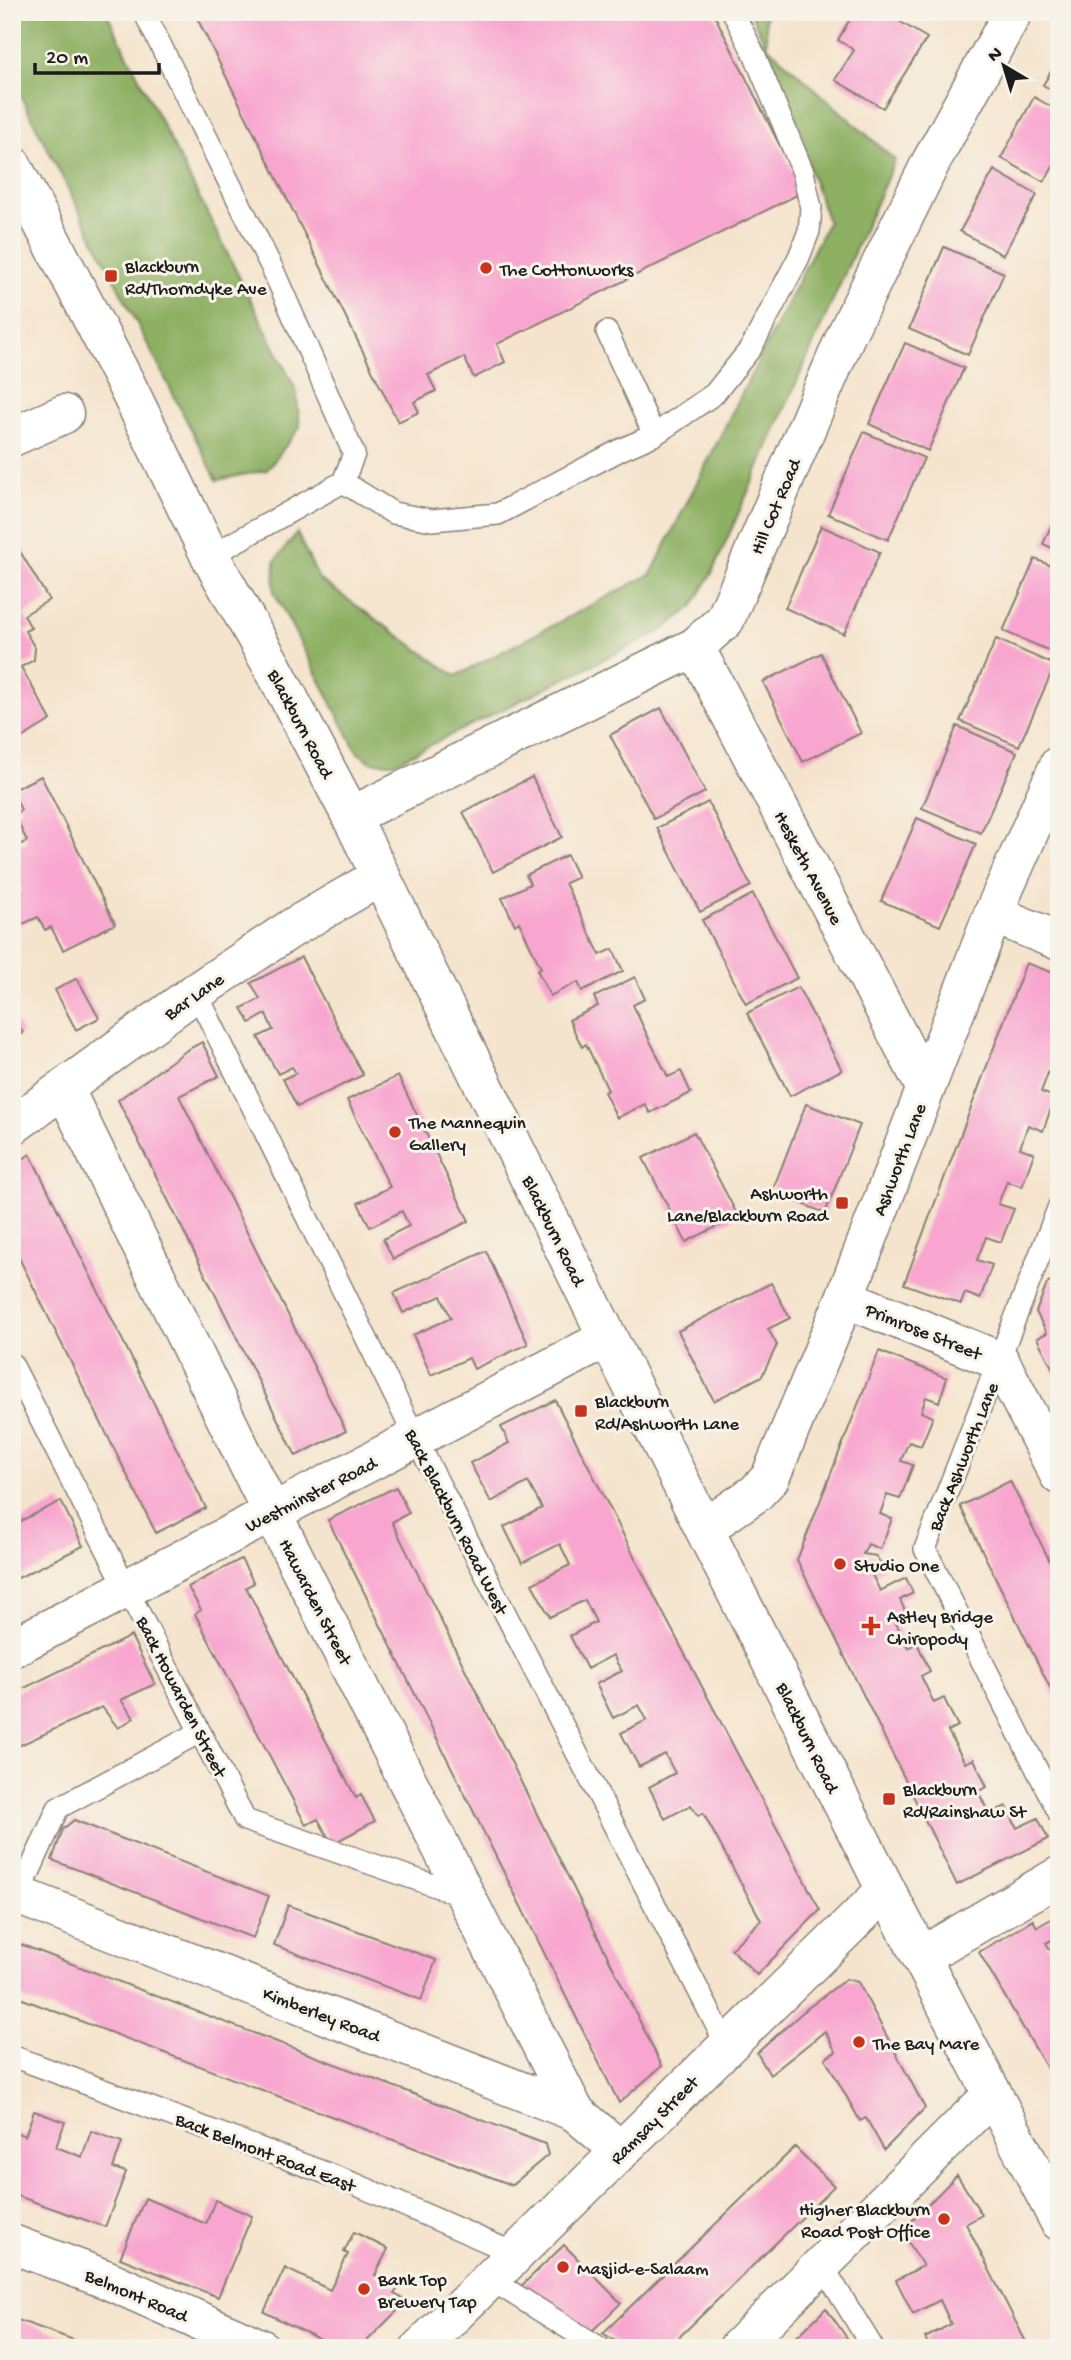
<svg xmlns="http://www.w3.org/2000/svg" width="1071" height="2360" font-family="'Gochi Hand',sans-serif">
  <style>
    .forest { fill: #8eb064; stroke: #556640; stroke-width: 2 }
    .building { fill: #f8a6cf }
    .lines { fill: none; stroke-linecap: round; stroke-linejoin: round }
    .lane-casing { stroke: #888074; stroke-width: 24 }
    .street-casing { stroke: #888074; stroke-width: 41 }
    .primary-casing { stroke: #888074; stroke-width: 41 }
    .highway-casing { stroke: #888074; stroke-width: 41 }
    .lane { stroke: #fff; stroke-width: 21 }
    .street { stroke: #fff; stroke-width: 38 }
    .primary { stroke: #fff; stroke-width: 38 }
    .highway { stroke: #fff; stroke-width: 38 }
    .poi-dot { fill: #c8321e; stroke: #f7f3e8; stroke-width: 2.5 }
    .labels { text-anchor: middle; stroke-width: 6; stroke-linejoin: round; paint-order: stroke }
    .poi-label { font-size: 19px; fill: #1c1c1c; stroke: #f7f3e8; text-anchor: start }
    .street-label { font-size: 19px; fill: #1c1c1c; stroke: #f7f3e8 }
  </style>
  <rect width="100%" height="100%" fill="#f7f3e8"/>
  <filter id="ink" filterUnits="userSpaceOnUse"><feTurbulence type="fractalNoise" baseFrequency=".0143" numOctaves="2"/><feDisplacementMap in="SourceGraphic" scale="14" xChannelSelector="R" yChannelSelector="G"/><feConvolveMatrix kernelMatrix="1 2 1 2 8 2 1 2 1" color-interpolation-filters="sRGB"/></filter>
  <filter id="wash" filterUnits="userSpaceOnUse"><feTurbulence type="fractalNoise" baseFrequency=".00686" numOctaves="4" result="noise"/><feDisplacementMap in="SourceGraphic" scale="28" xChannelSelector="R" yChannelSelector="G"/><feGaussianBlur stdDeviation="1.57" result="paint"/><feColorMatrix in="noise" values="0 0 0 0 0 0 0 0 0 0 0 0 0 0 0 0 0 1.4 0 .05"/><feComposite in="paint" operator="in"/></filter>
  <g filter="url(#wash)">
    <rect width="100%" height="100%" fill="#f5e4cd"/>
    <path class="forest" d="M12 12H106L296 390 300 427 267 470 217 480 12 79Z
      M750 12H765L767 46 895 160 712 573 692 607 663 630 394 763 371 762 357 752 274 592 275 561 297 533 319 579 456 676 651 574 828 222 766 46Z"/>
    <g id="blocks">
      <path class="building" d="M194 12H713L803 192 497 344 505 362 474 378 464 357 428 375 436 391 414 402 419 412 398 422Z
        M854 12H884L927 38 883 108 835 80 854 50 838 40Z
        M1059 58V94L1043 85Z
        M1034 97 1059 111V157L1044 182 1001 158Z
        M994 170 1037 195 1003 255 960 231Z
        M944 247 1004 273 968 355 909 329Z
        M905 343 964 368 928 451 869 424Z
        M864 432 924 458 888 540 828 514Z
        M1059 508V551L1043 544Z
        M821 526 880 552 844 634 785 608Z
        M18 548 49 600 24 615 31 628 25 631 35 648 34 660 21 667 51 720 20 739 12 726V552Z
        M1035 559 1059 569V644L1055 653 1003 631Z
        M996 639 1055 665 1019 746 960 721Z
        M821 653 861 733 803 762 763 682Z
        M661 708 705 792 654 819 610 735Z
        M957 726 1017 752 981 833 922 808Z
        M41 776 115 924 63 950 51 927 45 930 38 917 14 928 12 924V896L22 891 12 871V849L27 841 14 814 21 810 12 790Z
        M532 777 562 837 493 872 463 812Z
        M708 802 751 886 700 912 657 828Z
        M917 818 976 844 940 926 881 901Z
        M567 855 578 877 565 883 600 955 613 949 623 971 582 991 578 982 550 996 537 970 541 968 519 922 515 925 502 898 530 884 526 875Z
        M753 894 797 978 746 1004 702 920Z
        M301 957 363 1075 297 1107 283 1079 296 1073 292 1067 278 1074 258 1037 273 1030 266 1014 250 1023 242 1008 260 999 251 983Z
        M1026 963 1059 975V1068L1051 1065 1041 1092 1055 1097 1043 1131 1028 1125 1020 1148 1034 1153 1022 1187 1007 1181 998 1204 1014 1209 1001 1242 986 1237 977 1260 992 1265 980 1299 965 1293 961 1304 904 1284Z
        M635 977 645 999 633 1005 650 1041 668 1077 681 1071 691 1093 650 1113 645 1104 617 1118 604 1092 608 1090 586 1044 582 1047 569 1020 598 1006 594 997Z
        M77 978 99 1018 76 1030 55 990Z
        M798 987 842 1070 790 1096 747 1013Z
        M12 1016 23 1033 12 1040Z
        M202 1042 219 1076 179 1096 346 1431 296 1456 118 1100 187 1050Z
        M398 1076 469 1221 393 1259 383 1239 409 1226 402 1211 370 1227 358 1203 390 1187 347 1100Z
        M806 1104 860 1125 825 1213 772 1192Z
        M694 1132 738 1216 686 1242 643 1158Z
        M30 1154 206 1508 156 1533 12 1244V1167Z
        M486 1251 528 1344 474 1369 469 1358 431 1375 413 1335 451 1318 441 1296 403 1313 394 1293Z
        M1059 1277V1381L1037 1338 1047 1333 1036 1312 1047 1284Z
        M771 1283 790 1318 768 1329 777 1345 762 1376 714 1401 678 1331Z
        M879 1351 947 1378 939 1402 926 1397 921 1412 933 1417 921 1446 909 1442 906 1448 901 1461 913 1465 900 1499 887 1495 880 1514 892 1519 880 1549 868 1544 863 1554 876 1556 884 1569 872 1575 880 1591 906 1578 913 1593 900 1600 907 1615 895 1621 908 1648 917 1643 930 1671 921 1676 934 1703 944 1698 951 1713 958 1726 948 1731 965 1763 974 1759 987 1787 978 1791 989 1814 1006 1806 1017 1828 1038 1818 1048 1839 957 1885 797 1560Z
        M555 1400 661 1609 820 1910 757 1975 731 1949 761 1920 703 1813 698 1816 691 1805 665 1819 649 1787 675 1773 665 1754 639 1767 621 1733 647 1720 639 1705 613 1718 596 1684 622 1671 617 1663 613 1655 587 1669 570 1636 596 1622 585 1600 550 1617 532 1584 570 1565 560 1544 522 1563 504 1527 542 1508 528 1482 491 1502 470 1463 509 1443 501 1427Z
        M1010 1481 1059 1580V1706L960 1506Z
        M396 1487 409 1513 392 1522 662 2066 619 2103 328 1520Z
        M61 1501 83 1546 12 1581V1525Z
        M241 1559 254 1583 246 1587 273 1640 356 1798 361 1795 375 1821 332 1844 318 1819 306 1825 195 1614 201 1610 188 1587Z
        M131 1636 155 1684 121 1700 134 1718 118 1728 102 1707 12 1749V1694Z
        M74 1820 269 1896 253 1938 52 1860 63 1829Z
        M288 1905 436 1960 421 2000 274 1945Z
        M1053 1918 1059 1927V1936L1046 1943 1054 1956 1059 1953V2089L979 1952 1033 1920 1037 1927Z
        M12 1941 545 2144 548 2155 512 2185 12 1995Z
        M846 1979 858 1982 925 2108 884 2150 866 2118 860 2121 825 2058 836 2052 825 2031 770 2075 757 2053 804 2011Z
        M34 2111 65 2122 56 2147 82 2157 91 2131 122 2142 113 2168 126 2172 105 2227 12 2194V2131L25 2136Z
        M795 2147 834 2186 813 2207 668 2348H626L603 2333Z
        M957 2175 982 2215 966 2224 1029 2348H930L925 2338 951 2324 945 2311 940 2300 913 2314 896 2280 923 2266 902 2231Z
        M145 2198 206 2224 215 2200 252 2216 218 2297 120 2258Z
        M354 2232 388 2249 375 2275 399 2287 394 2294 407 2301 360 2348H337L264 2312 285 2268 330 2290 348 2254 344 2252Z
        M564 2245 621 2303 591 2332 517 2290Z
        M826 2308 854 2348H785L804 2330Z
        M12 2318 94 2347V2348H12Z"/>
    </g>
  </g>
  <g filter="url(#ink)">
    <use href="#blocks" fill-opacity="0" stroke="#888074" stroke-width="2"/>
    <g class="lines">
      <defs>
        <path id="lane" d="M144 12 273 270 354 454 343 482 210 556
          M654 435 714 394 751 348 799 257 809 231 811 208 803 172 755 56 733 12
          M343 482 393 513 432 520 498 514 620 450 654 435 607 332
          M196 992 416 1439 727 2046
          M1059 1206 925 1549 1059 1813
          M12 1364 245 1820 467 1897
          M19 1895 58 1808 200 1732
          M12 2056 355 2184 516 2254
          M822 2265 873 2348
          M490 2279 600 2348"/>
        <path id="street" d="M12 437 64 414
          M695 647 925 1087
          M351 816 695 647 725 620 846 335 932 160 1013 12
          M993 914 1059 941
          M64 1088 272 1513 575 2112
          M12 1126 196 992 292 928 381 876
          M845 1298 1000 1361 1059 1475
          M705 1528 756 1493 770 1478 845 1298 993 914 1059 765
          M12 1648 608 1338
          M12 1893 575 2112 621 2151
          M922 1956 1059 1876
          M420 2348 886 1890
          M738 2348 993 2094"/>
        <path id="primary" d="M12 2244 108 2280 260 2348"/>
        <path id="highway" d="M12 165 125 382 210 556 272 666 351 816 608 1338 886 1890 1059 2221"/>
      </defs>
      <use href="#lane" class="lane-casing"/>
      <use href="#street" class="street-casing"/>
      <use href="#primary" class="primary-casing"/>
      <use href="#highway" class="highway-casing"/>
      <use href="#lane" class="lane"/>
      <use href="#street" class="street"/>
      <use href="#primary" class="primary"/>
      <use href="#highway" class="highway"/>
    </g>
  </g>
  <g class="poi-dot">
    <circle cx="486" cy="268" r="7"/>
    <rect x="104" y="269" width="14" height="14" rx="3.5"/>
    <circle cx="395" cy="1132" r="7"/>
    <rect x="835" y="1196" width="14" height="14" rx="3.5"/>
    <rect x="574" y="1404" width="14" height="14" rx="3.5"/>
    <circle cx="840" cy="1564" r="7"/>
    <path d="M867.5 1615.5h7v7h7v7h-7v7h-7v-7h-7v-7h7z"/>
    <rect x="882" y="1792" width="14" height="14" rx="3.5"/>
    <circle cx="859" cy="2042" r="7"/>
    <circle cx="944" cy="2219" r="7"/>
    <circle cx="563" cy="2267" r="7"/>
    <circle cx="364" cy="2289" r="7"/>
  </g>
  <g class="labels">
    <g class="poi-label">
      <text x="125" y="272">Blackburn<tspan x="125" dy="22">Rd/Thorndyke Ave</tspan></text>
      <text x="500" y="275">The Cottonworks</text>
      <text x="409" y="1128">The Mannequin<tspan x="409" dy="22">Gallery</tspan></text>
      <text x="828" y="1199" text-anchor="end">Ashworth<tspan x="828" dy="22">Lane/Blackburn Road</tspan></text>
      <text x="595" y="1407">Blackburn<tspan x="595" dy="22">Rd/Ashworth Lane</tspan></text>
      <text x="854" y="1571">Studio One</text>
      <text x="887" y="1622">Astley Bridge<tspan x="887" dy="22">Chiropody</tspan></text>
      <text x="903" y="1795">Blackburn<tspan x="903" dy="22">Rd/Rainshaw St</tspan></text>
      <text x="873" y="2049">The Bay Mare</text>
      <text x="930" y="2215" text-anchor="end">Higher Blackburn<tspan x="930" dy="22">Road Post Office</tspan></text>
      <text x="577" y="2274">Masjid-e-Salaam</text>
      <text x="378" y="2285">Bank Top<tspan x="378" dy="22">Brewery Tap</tspan></text>
    </g>
    <g class="street-label">
      <text transform="translate(774 506) rotate(-67)" y="7">Hill Cot Road</text>
      <text transform="translate(302 723) rotate(62)" y="7">Blackburn Road</text>
      <text transform="translate(810 867) rotate(62)" y="7">Hesketh Avenue</text>
      <text transform="translate(193 995) rotate(-35)" y="7">Bar Lane</text>
      <text transform="translate(898 1159) rotate(-69)" y="7">Ashworth Lane</text>
      <text transform="translate(555 1230) rotate(64)" y="7">Blackburn Road</text>
      <text transform="translate(924 1330) rotate(22)" y="7">Primrose Street</text>
      <text transform="translate(962 1456) rotate(-68)" y="7">Back Ashworth Lane</text>
      <text transform="translate(310 1493) rotate(-27)" y="7">Westminster Road</text>
      <text transform="translate(458 1521) rotate(63)" y="7">Back Blackburn Road West</text>
      <text transform="translate(317 1601) rotate(63)" y="7">Hawarden Street</text>
      <text transform="translate(183 1696) rotate(63)" y="7">Back Howarden Street</text>
      <text transform="translate(809 1737) rotate(64)" y="7">Blackburn Road</text>
      <text transform="translate(322 2013) rotate(21)" y="7">Kimberley Road</text>
      <text transform="translate(653 2119) rotate(-45)" y="7">Ramsay Street</text>
      <text transform="translate(266 2151) rotate(21)" y="7">Back Belmont Road East</text>
      <text transform="translate(137 2294) rotate(23)" y="7">Belmont Road</text>
    </g>
  </g>
  <rect width="1071" height="2360" fill="none" stroke="#f7f3e8" stroke-width="42"/>
  <g transform="translate(1004 66) rotate(322)" stroke="#f7f3e8" stroke-width="5" paint-order="stroke">
  <path d="M0-5L12 26L0 18L-12 26Z" fill="#1c1c1c"/>
  <text y="-10" font-size="19" font-weight="bold" text-anchor="middle" fill="#1c1c1c">N</text>
  </g>
  <path d="M35 63v10h124v-10" fill="none" stroke="#1c1c1c" stroke-width="3.5"/>
  <text x="46" y="63" font-size="21" fill="#1c1c1c" stroke="#f7f3e8" stroke-width="5" paint-order="stroke">20 m</text>
</svg>
